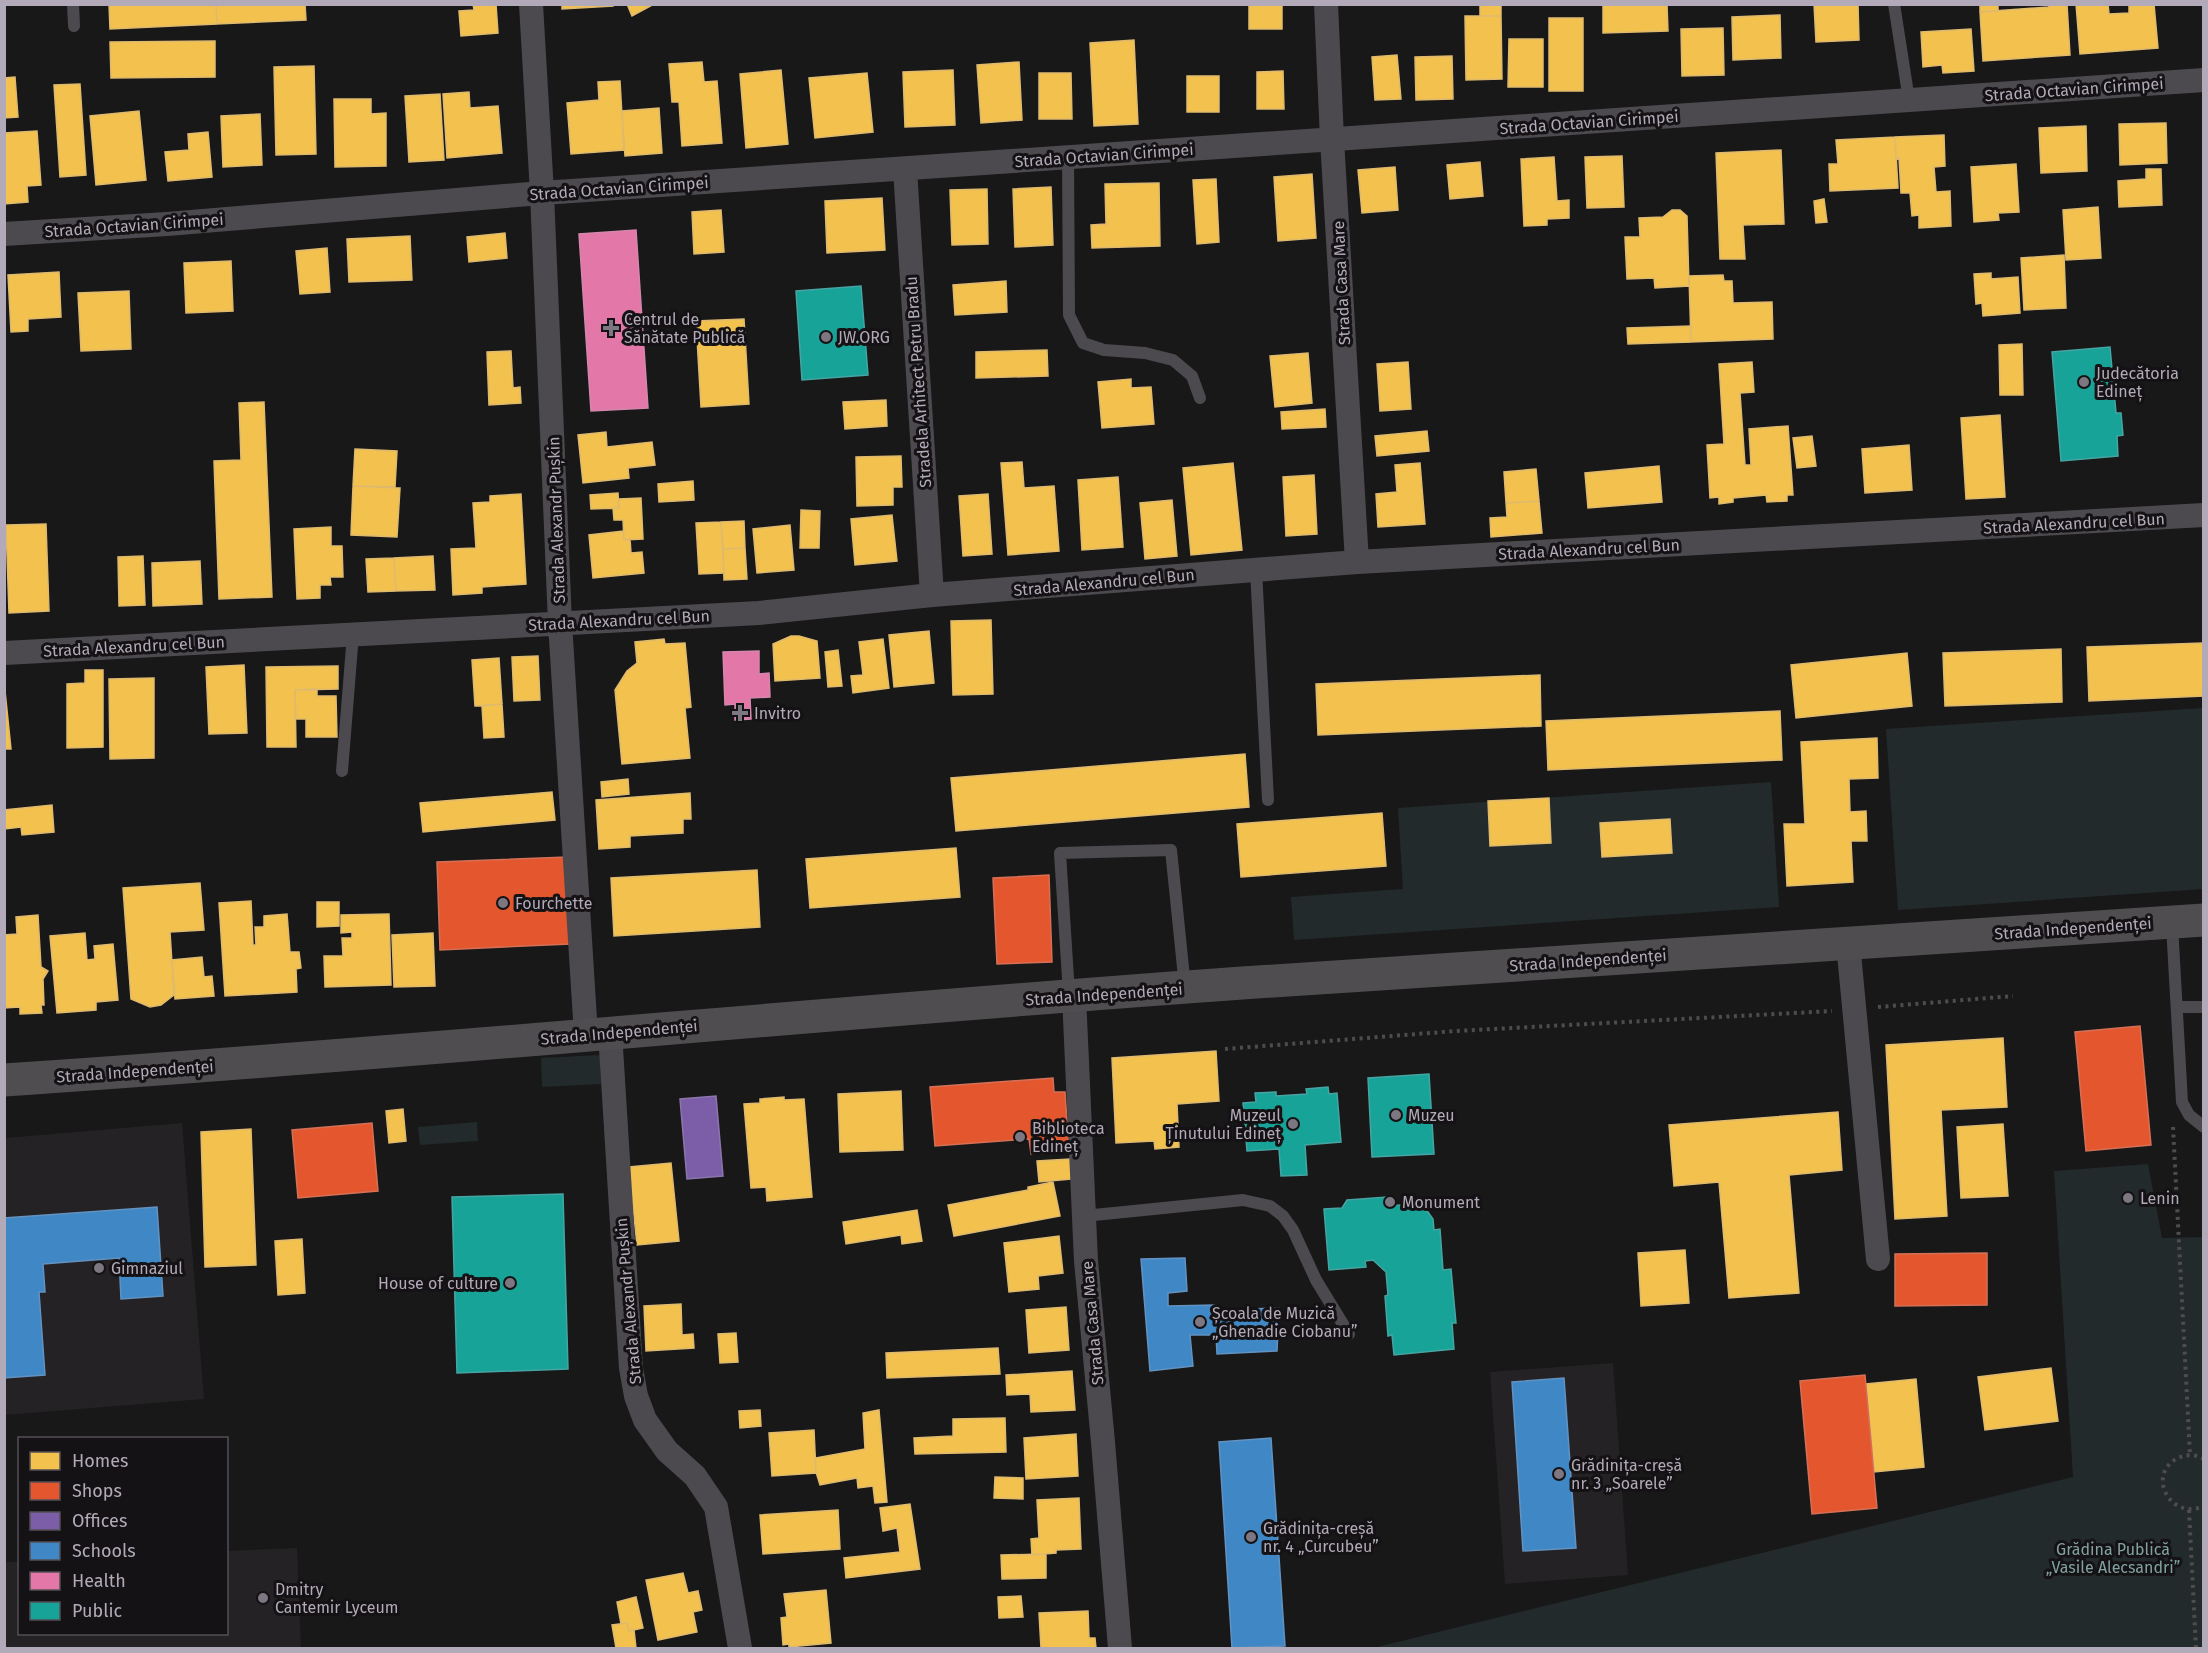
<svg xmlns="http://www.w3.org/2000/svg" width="2208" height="1653" font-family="'Fira Sans',sans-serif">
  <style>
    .built { fill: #242224 }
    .green { fill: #232a2b }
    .homes { fill: #f2c14e; stroke: #dfba6e; stroke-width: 1.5 }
    .shops { fill: #e4572e; stroke: #d57057; stroke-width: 1.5 }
    .offices { fill: #7b5ea7; stroke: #8c75ac; stroke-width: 1.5 }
    .schools { fill: #3f88c5; stroke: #6292c1; stroke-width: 1.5 }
    .health { fill: #e377a8; stroke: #d486ad; stroke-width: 1.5 }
    .public { fill: #17a398; stroke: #46a5a2; stroke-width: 1.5 }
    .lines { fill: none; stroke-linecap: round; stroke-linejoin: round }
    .path { stroke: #4f4c4f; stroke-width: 4; stroke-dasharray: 3 4.5; stroke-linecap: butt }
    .lane { stroke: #4c4a4e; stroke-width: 12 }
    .street { stroke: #4c4a4e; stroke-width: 24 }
    .secondary { stroke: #4f4d50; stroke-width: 33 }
    .poi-dot { fill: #7c7780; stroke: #141214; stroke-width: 2 }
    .labels { text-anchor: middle; stroke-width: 6; stroke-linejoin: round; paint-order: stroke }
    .street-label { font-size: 16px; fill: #b2aab8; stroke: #141214 }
    .poi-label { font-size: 16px; fill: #b2aab8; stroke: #141214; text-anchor: start }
    .park-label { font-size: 16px; fill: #82a2a1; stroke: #141214 }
  </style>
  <rect width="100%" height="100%" fill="#181818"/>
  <path class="built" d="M182 1123 204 1399 5 1415V1138Z
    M1613 1363 1628 1575 1505 1584 1490 1372Z
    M297 1548 301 1648H5V1562H19L20 1634H226L227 1551Z"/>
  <path class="green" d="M2203 708V889L1898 910 1886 729Z
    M1771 782 1779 907 1294 940 1291 897 1403 889 1398 808Z
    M600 1055 601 1084 542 1087 541 1058Z
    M477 1122 478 1141 420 1145 418 1127Z
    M2148 1164 2162 1238 2203 1237V1648H1373L2073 1477 2054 1171Z"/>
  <path class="homes" d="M109 4H216L217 24 110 29Z
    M216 4H305L306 20 217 24Z
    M473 4H496L498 33 461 36 459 11 474 10Z
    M562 4H613V6L562 9Z
    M627 4H654L632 16Z
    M1249 4H1282V29H1249Z
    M1480 4H1501V16H1480Z
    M1603 4H1667L1668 31 1603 33Z
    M1814 4H1858L1859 40 1816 42Z
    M1980 4H1998V11L1980 12Z
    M2048 4H2067L2070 55 1983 61 1980 12 2049 7Z
    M2076 4H2108L2109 14 2129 13V4H2154L2158 48 2080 54Z
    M1780 15 1781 58 1733 60 1732 17Z
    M1465 16H1501L1502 79 1466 80Z
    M1549 18H1583V91H1549Z
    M1723 28 1724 75 1682 76 1681 29Z
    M1971 29 1974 71 1943 73 1942 65 1923 67 1921 32Z
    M1509 39H1543V87H1508Z
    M1134 40 1138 124 1094 126 1090 43Z
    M215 41V77L111 78 110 42Z
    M1397 55 1401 99 1375 100 1372 57Z
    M1452 56 1453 99 1416 100 1415 57Z
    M702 62 704 82 717 81 722 143 682 146 679 102H672L669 64Z
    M1019 62 1022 120 981 123 977 65Z
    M314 66 316 154 276 155 274 67Z
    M781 70 788 144 746 148 740 74Z
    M953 70 955 125 905 127 903 72Z
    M1283 71 1284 109H1257V72Z
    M867 73 873 132 815 138 809 78Z
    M1039 73H1071L1072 119H1039Z
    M1187 76H1219V112H1187Z
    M15 77 18 117 4 118V78Z
    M620 81 624 150 571 154 567 103 599 100 598 82Z
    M80 84 86 175 60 177 54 85Z
    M469 92 470 108 498 106 502 153 447 158 443 94Z
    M440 94 444 160 409 162 405 96Z
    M334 99H371V114L386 113V166L335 167Z
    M659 108 662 153 625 156 622 111Z
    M139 111 146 180 96 185 90 116Z
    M260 114 262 165 223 167 221 116Z
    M2166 123 2167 163 2120 165 2119 124Z
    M2086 126 2087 171 2041 173 2039 128Z
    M37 131 41 185 27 186 28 202 4 204V133Z
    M208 132 212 177 168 181 165 152 189 150 188 134Z
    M1944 135 1945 166 1934 167 1936 192 1950 191 1951 226 1919 228V215L1912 216 1910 193H1901L1899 158 1896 159 1895 137Z
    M1895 137 1898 188 1830 191 1829 164H1838L1836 140Z
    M1781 150 1784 224 1743 225 1745 259H1720L1716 153Z
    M1622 156 1624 207 1587 208 1585 157Z
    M1554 157 1557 201 1569 200V218L1547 219V225L1524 226 1521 159Z
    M1480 162 1483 196 1450 199 1447 165Z
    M2016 164 2019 212 1998 213 1999 220 1974 222 1971 167Z
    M1395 167 1398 210 1362 213 1358 170Z
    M2146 169H2161L2162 205 2119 207 2118 181 2146 179Z
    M1312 174 1316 238 1278 241 1274 177Z
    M1216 179 1219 242 1197 244 1193 180Z
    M1159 183 1160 246 1092 248 1091 225 1106 224 1105 184Z
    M1051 187 1053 245 1015 247 1013 189Z
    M987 189 988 244 952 245 950 190Z
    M882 198 885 250 827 253 825 201Z
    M1824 199 1827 222 1816 223 1814 201Z
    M2098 207 2101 258 2066 260 2063 210Z
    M721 210 724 252 694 254 692 212Z
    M1672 210H1680L1687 216 1689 286 1655 288 1654 278 1627 279 1625 237H1640L1639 218 1663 217Z
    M505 233 507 258 469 262 467 237Z
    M410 236 412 280 349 282 347 239Z
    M327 248 330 292 300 294 296 251Z
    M2064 255 2066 308 2024 310 2021 258Z
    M231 261 233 311 186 313 184 263Z
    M59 272 61 317 28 319V331L11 332 8 275Z
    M1991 273V279L2018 277 2020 313 1983 316 1982 303 1976 304 1974 274Z
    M1723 275 1724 281H1732L1733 303 1772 302 1773 339 1691 342 1689 276Z
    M1006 281 1007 312 955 315 953 285Z
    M129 291 131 349 81 351 78 293Z
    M744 319 749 404 701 407 696 321Z
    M1691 326V342L1628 344 1627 328Z
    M2022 344 2023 395H2000L1999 345Z
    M1047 350 1048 376 976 378V352Z
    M511 351 513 388 520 387 521 403 489 405 487 352Z
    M1308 353 1312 403 1275 407 1270 356Z
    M1408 362 1411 409 1380 411 1377 364Z
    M1752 362 1754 392 1740 393 1745 465H1751L1749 429 1788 426 1793 495H1787V501L1767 502 1766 495 1733 498V502L1719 504V497L1710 498 1707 445 1724 444 1719 364Z
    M1131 379V388L1151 387 1154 424 1102 428 1098 382Z
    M886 400 887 426 845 429 843 402Z
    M264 402 272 597 219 599 214 461 241 460 239 403Z
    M1325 409 1326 427 1282 429 1281 412Z
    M2000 415 2005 497 1966 499 1961 418Z
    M1427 431 1429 451 1377 456 1375 436Z
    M606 432 607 447 652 442 655 465 628 468 629 478 583 483 578 435Z
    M1812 436 1816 466 1797 468 1793 438Z
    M1909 445 1912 490 1865 493 1862 449Z
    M355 449 397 451 395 487 353 486Z
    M901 456 902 487H893V505L857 506 856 457Z
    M1022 462 1024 488 1054 486 1059 551 1008 555 1001 463Z
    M1233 463 1242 550 1191 555 1183 468Z
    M1420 463 1425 524 1378 527 1376 494 1397 492 1395 465Z
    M1659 466 1662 502 1588 508 1585 473Z
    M1536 469 1539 501 1506 503 1504 472Z
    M1314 475 1317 534 1286 536 1283 477Z
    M1118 477 1123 547 1082 550 1078 480Z
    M693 481 694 500 659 502 658 484Z
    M353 486 400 488 397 537 351 535Z
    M618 493 619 508 591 509 590 495Z
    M521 494 526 584 482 587V593L453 595 451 549 476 548 473 503 490 502V496Z
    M988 494 992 554 963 556 959 496Z
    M641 498 643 539 624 540 623 520H614L613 508H619V499Z
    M1172 500 1177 556 1145 559 1140 503Z
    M1539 501 1542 533 1491 537 1490 518 1507 517 1506 503Z
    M801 510 820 511 819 548H800Z
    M892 515 897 561 855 565 851 519Z
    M744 521 745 548 723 549 721 522Z
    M721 522 724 573 699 574 696 523Z
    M46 524 49 611 9 613 6 525Z
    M790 525 794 570 757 573 753 529Z
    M331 527V546H342L343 577H330L331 585H320V598L297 599 294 529Z
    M623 531 624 540 630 539 631 553 642 552 644 573 593 578 589 535Z
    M745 548 747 579 724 580 723 549Z
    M143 556 145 605 119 606 118 557Z
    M433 556 435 590 396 591 394 558Z
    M394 558 396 591 368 592 366 559Z
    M200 561 202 604 153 606 152 563Z
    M991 620 993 694 953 695 951 621Z
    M929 631 934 683 894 687 889 635Z
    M791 636H799L817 641 820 678 775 681 773 644Z
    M664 639 665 644 685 643 691 707 685 708 690 758 622 764 615 690 627 671 637 663 635 642Z
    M883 639 889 688 853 693 851 676 863 675 859 642Z
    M2203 643 2204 696 2089 701 2087 647Z
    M2061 649 2062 702 1945 706 1943 653Z
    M838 650 842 686 828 687 825 652Z
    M1907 653 1912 706 1796 718 1791 665Z
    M538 656 540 700 514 701 512 657Z
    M499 658 502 704 475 706 472 660Z
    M244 665 247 733 209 734 206 667Z
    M338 666V689L295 690 296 747H267L266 667Z
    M85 670H103V747L67 748V684L85 683Z
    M1540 675 1541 726 1318 735 1316 684Z
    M154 678V758L110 759 109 679Z
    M4 681 11 749H4Z
    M317 689V696H336L337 737H306V719H296L295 690Z
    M502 704 504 737 484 738 482 706Z
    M1780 711 1782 760 1548 770 1546 721Z
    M1877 738 1878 778 1849 779 1850 812 1866 811 1867 841H1851L1853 882 1787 886 1784 824H1805L1801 742Z
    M1245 754 1249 807 956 831 951 778Z
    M628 779 629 794 602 797 601 782Z
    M552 792 555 820 423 832 420 803Z
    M690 793 691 819H683V833L630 836V847L599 849 596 800Z
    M1549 798 1551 843 1490 846 1488 801Z
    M52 805 54 832 22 835 21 827 5 829 4 810Z
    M1382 813 1386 866 1241 877 1237 824Z
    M1670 819 1672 853 1602 857 1600 823Z
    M956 848 960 897 810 908 806 859Z
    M757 870 760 927 614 936 611 878Z
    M200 883 204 930 170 932 174 995 161 1005 150 1007 131 999 123 888Z
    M251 901 253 945H256L255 927H264V916L287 914 290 952H299L301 968 296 969 297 992 225 996 219 903Z
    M317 902H339V926L317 927Z
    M389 914 391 985 325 987 324 956H343L342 938H352V932L341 933V915Z
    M38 915 41 967 48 971 43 979 44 1005H41L42 1013 20 1014V1007L4 1008V935L17 934 16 917Z
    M85 933 87 960 95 959 94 946 113 944 118 1000 96 1002V1010L57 1013 50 936Z
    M433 933 435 986 394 987 392 935Z
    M202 957 204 977 212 976 214 996 175 999 172 960Z
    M2003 1038 2007 1107 1941 1110 1947 1216 1895 1219 1886 1045Z
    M1216 1051 1219 1101 1177 1104 1179 1147 1155 1149 1154 1141 1116 1143 1112 1058Z
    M901 1091 903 1150 840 1152 838 1094Z
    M784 1097V1100L804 1099 812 1197 767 1201 766 1187 751 1188 744 1104 760 1103V1099Z
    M403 1109 406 1141 389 1143 386 1111Z
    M1838 1112 1842 1170 1789 1175 1799 1293 1729 1298 1719 1182 1674 1186 1669 1125Z
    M2003 1124 2008 1196 1961 1198 1957 1127Z
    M251 1129 256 1265 205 1267 201 1132Z
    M1070 1159 1071 1179 1039 1182 1037 1161Z
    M671 1163 679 1241 637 1245 629 1167Z
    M1053 1182 1060 1216 954 1236 948 1205 1028 1190V1187Z
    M917 1210 922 1241 902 1244 901 1235 846 1244 843 1222Z
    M1059 1236 1063 1273 1038 1276 1039 1289 1009 1292 1004 1243Z
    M302 1239 305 1293 278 1295 275 1241Z
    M1685 1250 1689 1303 1641 1306 1638 1253Z
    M681 1304 682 1335 693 1334 694 1348 646 1351 644 1306Z
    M1066 1307 1069 1350 1029 1353 1026 1310Z
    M736 1333 738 1362 720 1363 718 1334Z
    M998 1348 1000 1374 887 1378 886 1353Z
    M2051 1368 2058 1421 1985 1430 1978 1377Z
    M1072 1371 1075 1410 1031 1412 1030 1394 1007 1395 1006 1375Z
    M1916 1379 1924 1467 1874 1472 1866 1384Z
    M760 1410 761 1426 740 1428 739 1411Z
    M879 1410 887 1502 875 1503 873 1486 858 1488 857 1478 820 1485 816 1472 815 1458 865 1449 863 1413Z
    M1005 1418 1006 1452 915 1454 914 1438 953 1436V1419Z
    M814 1430 816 1473 772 1476 769 1433Z
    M1076 1434 1078 1476 1026 1479 1024 1438Z
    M995 1477 1023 1478V1499L994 1498Z
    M1079 1498 1081 1549 1056 1550V1553L1032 1555 1031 1539 1039 1538 1037 1500Z
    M910 1504 920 1569 846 1578 844 1558 900 1552 897 1528 883 1531 880 1508Z
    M838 1510 840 1549 763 1554 760 1515Z
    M1046 1554V1578L1002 1579 1001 1555Z
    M683 1573 688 1593 698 1591 702 1610 693 1612 697 1632 658 1640 646 1580Z
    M826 1590 831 1643 789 1647V1644L783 1645 781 1618 787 1617 784 1594Z
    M1021 1596 1023 1617 999 1618 998 1597Z
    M636 1597 643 1628 629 1631 627 1623 621 1624 617 1602Z
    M1088 1611 1089 1638H1095L1096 1648H1041L1039 1613Z
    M627 1623 629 1631 634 1630 636 1648H616L612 1625Z"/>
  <path class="shops" d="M567 857 570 944 440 950 437 862Z
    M1049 875 1052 962 997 964 993 878Z
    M2140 1026 2151 1145 2086 1151 2075 1032Z
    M1053 1078 1054 1092H1065L1069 1152 1031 1154 1029 1139 935 1146 930 1087Z
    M372 1123 378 1191 298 1198 292 1130Z
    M1987 1253V1305L1895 1306V1254Z
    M1865 1375 1877 1508 1812 1514 1800 1381Z"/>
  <path class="offices" d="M716 1096 723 1176 687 1179 680 1099Z"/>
  <path class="schools" d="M157 1207 163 1296 121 1299 119 1258 43 1264 45 1292H39L45 1375 4 1378V1218Z
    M1185 1258 1187 1291 1168 1293V1306L1215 1305 1216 1310 1279 1308 1277 1351 1217 1354 1216 1335H1190L1193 1366 1150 1371 1141 1259Z
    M1564 1378 1576 1548 1523 1551 1512 1382Z
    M1271 1438 1285 1646 1232 1648 1219 1442Z"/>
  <path class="health" d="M636 230 648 408 591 411 579 234Z
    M759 651V674L769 673 770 697 750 698 751 719 735 720V704L725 705 723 652Z"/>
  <path class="public" d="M861 286 868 375 802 380 796 291Z
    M2110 347 2116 413H2121L2123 435 2117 436 2118 456 2061 461 2052 352Z
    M1429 1074 1434 1154 1372 1157 1368 1078Z
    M1328 1087 1329 1094 1337 1093 1341 1142 1305 1145 1307 1175 1281 1176 1279 1149 1247 1151 1243 1103 1256 1102 1255 1093 1276 1092V1096L1307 1094 1306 1089Z
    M563 1194 568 1369 457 1373 452 1197Z
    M1387 1197 1388 1206 1414 1204 1415 1208H1421L1428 1212 1433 1219 1434 1230 1440 1229 1443 1270 1451 1269 1456 1323H1452L1454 1349 1394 1355 1392 1335 1388 1336 1385 1296 1388 1295 1386 1272 1373 1260 1365 1261 1366 1267 1329 1270 1324 1209 1342 1208 1347 1200Z"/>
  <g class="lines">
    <path class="path" d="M1878 1007 2013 996
      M1225 1049 1456 1031 1832 1011
      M2173 1127 2190 1455
      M2204 1459C2195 1454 2185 1454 2176 1459 2146 1477 2172 1521 2204 1506
      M2189 1510 2196 1648"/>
    <path class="lane" d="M73 4 74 26
      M1894 4 1909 100
      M1068 157 1069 315 1083 343 1104 350 1145 353 1173 360 1192 376 1200 398
      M1256 570 1268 800
      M342 771 353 634
      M2172 925 2182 1102 2189 1115 2204 1127
      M1069 994 1060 853 1171 850 1185 987
      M2177 1007H2204
      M1084 1216 1243 1200 1270 1206 1283 1216 1293 1230 1316 1280 1349 1334"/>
    <path class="street" d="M531 4 542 193 560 623 586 1035
      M1326 4 1332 139 1357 562
      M905 169 932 595
      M4 234 167 224 542 193 2204 80
      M4 653 759 613 932 595 1357 562 2204 515
      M1848 943 1878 1259
      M1074 996 1086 1261 1103 1442 1120 1648
      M610 1032 631 1368 636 1396 645 1420 667 1451 695 1476 716 1507 740 1648"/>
    <path class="secondary" d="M4 1080C417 1053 829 1012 1242 983 1562 961 1883 942 2204 920"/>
  </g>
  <g class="poi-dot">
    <path d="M608 319h6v6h6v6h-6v6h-6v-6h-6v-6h6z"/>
    <circle cx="826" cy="337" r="6"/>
    <circle cx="2084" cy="382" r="6"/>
    <path d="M737 704h6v6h6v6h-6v6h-6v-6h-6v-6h6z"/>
    <circle cx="503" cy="903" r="6"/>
    <circle cx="1396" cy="1115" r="6"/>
    <circle cx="1293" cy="1124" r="6"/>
    <circle cx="1020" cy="1137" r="6"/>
    <circle cx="2128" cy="1198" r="6"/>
    <circle cx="1390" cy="1202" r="6"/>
    <circle cx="99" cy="1268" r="6"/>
    <circle cx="510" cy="1283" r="6"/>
    <circle cx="1200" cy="1322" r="6"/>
    <circle cx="1559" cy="1474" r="6"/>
    <circle cx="1251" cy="1537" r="6"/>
    <circle cx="263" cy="1598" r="6"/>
  </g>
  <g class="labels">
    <g class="street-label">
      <text transform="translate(2074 89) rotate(-4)" y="6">Strada Octavian Cirimpei</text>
      <text transform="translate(1589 122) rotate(-4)" y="6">Strada Octavian Cirimpei</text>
      <text transform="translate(1104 155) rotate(-4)" y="6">Strada Octavian Cirimpei</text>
      <text transform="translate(619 188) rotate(-4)" y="6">Strada Octavian Cirimpei</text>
      <text transform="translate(134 225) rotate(-4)" y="6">Strada Octavian Cirimpei</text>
      <text transform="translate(1341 283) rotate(-93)" y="6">Strada Casa Mare</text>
      <text transform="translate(918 382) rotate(-94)" y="6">Stradela Arhitect Petru Bradu</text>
      <text transform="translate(556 520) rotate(-92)" y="6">Strada Alexandr Pușkin</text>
      <text transform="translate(2074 523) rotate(-3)" y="6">Strada Alexandru cel Bun</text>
      <text transform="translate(1589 549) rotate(-3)" y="6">Strada Alexandru cel Bun</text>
      <text transform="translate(1104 582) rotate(-5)" y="6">Strada Alexandru cel Bun</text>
      <text transform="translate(619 620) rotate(-3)" y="6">Strada Alexandru cel Bun</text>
      <text transform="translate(134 646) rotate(-3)" y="6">Strada Alexandru cel Bun</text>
      <text transform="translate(2073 928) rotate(-4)" y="6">Strada Independenței</text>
      <text transform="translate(1588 960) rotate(-4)" y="6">Strada Independenței</text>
      <text transform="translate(1104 994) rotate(-4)" y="6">Strada Independenței</text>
      <text transform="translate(619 1032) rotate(-5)" y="6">Strada Independenței</text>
      <text transform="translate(135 1071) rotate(-4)" y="6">Strada Independenței</text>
      <text transform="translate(628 1301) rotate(-95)" y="6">Strada Alexandr Pușkin</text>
      <text transform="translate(1092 1323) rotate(-95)" y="6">Strada Casa Mare</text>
    </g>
    <g class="poi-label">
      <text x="624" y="325">Centrul de<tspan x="624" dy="18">Sănătate Publică</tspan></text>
      <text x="838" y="343">JW.ORG</text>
      <text x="2096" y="379">Judecătoria<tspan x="2096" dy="18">Edineț</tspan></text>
      <text x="754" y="719">Invitro</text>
      <text x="515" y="909">Fourchette</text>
      <text x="1281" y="1121" text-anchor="end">Muzeul<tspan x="1281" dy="18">Ținutului Edineț</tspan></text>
      <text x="1408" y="1121">Muzeu</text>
      <text x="1032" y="1134">Biblioteca<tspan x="1032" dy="18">Edineț</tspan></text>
      <text x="2140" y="1204">Lenin</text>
      <text x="1402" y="1208">Monument</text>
      <text x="111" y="1274">Gimnaziul</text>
      <text x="498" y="1289" text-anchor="end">House of culture</text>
      <text x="1212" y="1319">Școala de Muzică<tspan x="1212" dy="18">„Ghenadie Ciobanu”</tspan></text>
      <text x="1571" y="1471">Grădinița-creșă<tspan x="1571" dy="18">nr. 3 „Soarele”</tspan></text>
      <text x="1263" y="1534">Grădinița-creșă<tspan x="1263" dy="18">nr. 4 „Curcubeu”</tspan></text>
      <text x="275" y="1595">Dmitry<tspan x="275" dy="18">Cantemir Lyceum</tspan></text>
    </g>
    <g class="park-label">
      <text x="2113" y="1555">Grădina Publică<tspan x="2113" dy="18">„Vasile Alecsandri”</tspan></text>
    </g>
  </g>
  <rect width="2208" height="1653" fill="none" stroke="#b2aab8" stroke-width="12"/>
  <rect x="18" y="1437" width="210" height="198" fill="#141214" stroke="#534f56" stroke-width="1.5"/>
  <rect x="30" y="1452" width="30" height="18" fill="#f2c14e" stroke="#534f56" stroke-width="1.5"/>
  <text x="72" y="1467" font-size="18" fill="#b2aab8">Homes</text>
  <rect x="30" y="1482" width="30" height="18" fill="#e4572e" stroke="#534f56" stroke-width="1.5"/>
  <text x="72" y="1497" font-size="18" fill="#b2aab8">Shops</text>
  <rect x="30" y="1512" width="30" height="18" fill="#7b5ea7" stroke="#534f56" stroke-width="1.5"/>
  <text x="72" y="1527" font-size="18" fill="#b2aab8">Offices</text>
  <rect x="30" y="1542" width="30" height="18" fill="#3f88c5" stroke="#534f56" stroke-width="1.5"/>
  <text x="72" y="1557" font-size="18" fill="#b2aab8">Schools</text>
  <rect x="30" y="1572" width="30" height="18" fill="#e377a8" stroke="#534f56" stroke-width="1.5"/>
  <text x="72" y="1587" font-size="18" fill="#b2aab8">Health</text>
  <rect x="30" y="1602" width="30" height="18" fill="#17a398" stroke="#534f56" stroke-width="1.5"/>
  <text x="72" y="1617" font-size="18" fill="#b2aab8">Public</text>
</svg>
